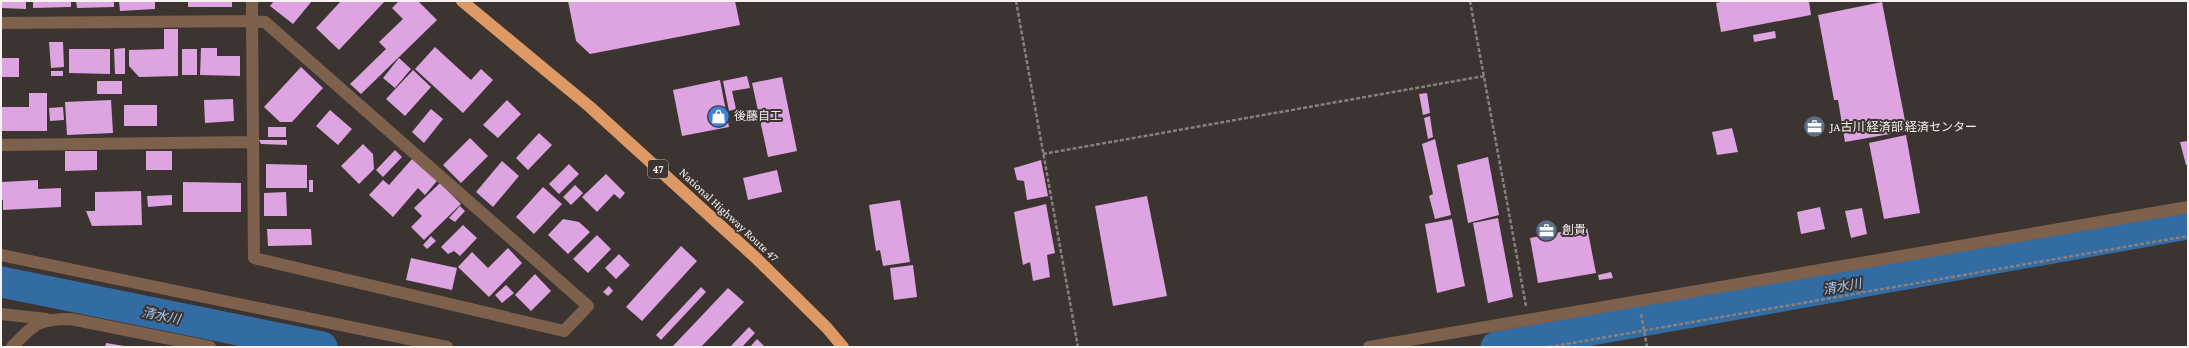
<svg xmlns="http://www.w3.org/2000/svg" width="2189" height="348" font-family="'Crimson Pro','Noto Sans JP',serif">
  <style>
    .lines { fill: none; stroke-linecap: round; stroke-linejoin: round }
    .river { stroke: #336ba3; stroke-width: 31 }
    .building { fill: #dea3e1 }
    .path { stroke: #86817d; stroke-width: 2.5; stroke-dasharray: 4 2; stroke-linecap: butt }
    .minor { stroke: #7d614d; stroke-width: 12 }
    .highway { stroke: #de9965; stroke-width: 12 }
    .labels { text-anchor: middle; stroke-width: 4; stroke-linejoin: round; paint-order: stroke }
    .shield { fill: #3b3430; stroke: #beb9b6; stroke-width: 1 }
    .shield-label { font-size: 11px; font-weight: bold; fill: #f6f2ef }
    .poi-label { font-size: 12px; fill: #f6f2ef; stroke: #3b3430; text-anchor: start }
    .street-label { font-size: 12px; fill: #f6f2ef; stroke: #3b3430 }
    .water-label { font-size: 13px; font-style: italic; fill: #a0ccfc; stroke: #3b3430 }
  </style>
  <rect width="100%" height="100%" fill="#3b3430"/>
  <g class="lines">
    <path class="river" d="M1 282 322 347
      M1496 347 2188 224"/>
  </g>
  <path class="building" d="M1 1H26V9L1 8Z
    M33 1H71V7L33 8Z
    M76 1H114V7L77 8Z
    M119 1H155V9L120 11Z
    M188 1H232V7H188Z
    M274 1H312L293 24 270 6Z
    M341 1H385L339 50 316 28Z
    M399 1H418L437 20 361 94 350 84 386 49 379 42 403 19 392 8Z
    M568 1H735L740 25 590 54 576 41Z
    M1725 1H1809L1811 15 1721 32 1716 3Z
    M1882 2 1907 131 1845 142 1838 100H1834L1818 15Z
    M164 29H178V76L139 77 129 66V50L164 49Z
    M1775 31 1776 38 1754 42 1753 35Z
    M49 42H63L64 67 51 68Z
    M435 47 471 80 481 69 493 80 463 113 415 69Z
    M125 48V74H115L114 49Z
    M201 48H217V56H240V76L200 75Z
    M69 49H110V74L69 73Z
    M182 49H197V75H182Z
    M1 58H19V77H1Z
    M399 58 411 69 395 88 383 78Z
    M301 67 323 88 292 122H280L264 107Z
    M413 70 431 87 405 116 386 99Z
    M51 71H63V76H51Z
    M747 76 750 88 732 91 736 109 729 111 723 81Z
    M782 77 797 151 768 157 752 83Z
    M720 80 729 127 682 136 673 90Z
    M97 81H122V94H97Z
    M29 93H47V131H1V107H29Z
    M1427 93 1430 113 1423 115 1419 94Z
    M233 99 234 121 205 123 204 100Z
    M111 100 113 133 67 135 65 102Z
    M507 100 521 114 498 138 483 125Z
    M124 105H157V126H124Z
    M63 107 64 120 50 121 49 108Z
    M431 109 443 119 424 143 412 132Z
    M330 110 352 129 338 145 316 126Z
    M1430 116 1433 137 1428 139 1424 118Z
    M268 127H286V137H268Z
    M1732 128 1738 152 1717 155 1712 132Z
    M539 133 552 145 528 170 516 158Z
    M1906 135 1920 213 1884 219 1869 143Z
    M470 138 488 156 461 183 443 165Z
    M1435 139 1451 215 1435 219 1429 196 1433 194 1422 144Z
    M259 140H287V145L261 144Z
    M2188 141V165H2186L2180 142Z
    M363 144 373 154 374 169 359 184 341 166Z
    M395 150 402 157 383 177 376 170Z
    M65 151H97V170L65 171Z
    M146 151H172V170H146Z
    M1488 157 1499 215 1468 223 1457 165Z
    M412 159 437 181 425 195 418 188 393 217 369 195 383 180 389 185Z
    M1041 160 1048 196 1027 200 1024 181 1017 180 1014 168Z
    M502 161 519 176 493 207 476 192Z
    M266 164 307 165V188H266Z
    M569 164 579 174 559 194 549 184Z
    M777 170 782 192 748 200 743 178Z
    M606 174 625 193 620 199 614 194 597 212 582 197Z
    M38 180V189L61 188V207L3 210V200H1L2 182Z
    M309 180H313V192H309Z
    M183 182 241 183V212H183Z
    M440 183 461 204 424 240 411 227 422 216 414 208Z
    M575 185 583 193 571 205 563 197Z
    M543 187 562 204 534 234 516 217Z
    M141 191 142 225 92 226 86 211H95V192Z
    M286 192 287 216H264V193Z
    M172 195V205L148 207 147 196Z
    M1147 196 1167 296 1113 306 1095 206Z
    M900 200 910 262 883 266 880 250 876 251 869 205Z
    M1046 204 1055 253 1047 255 1050 277 1033 281 1030 262 1023 265 1014 212Z
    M460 206 465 211 455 222 449 218Z
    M1820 207 1825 229 1801 234 1797 212Z
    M1862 208 1867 234 1851 238 1845 211Z
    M1498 218 1513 297 1488 303 1473 223Z
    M563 219 579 222 590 232 568 254 548 235Z
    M1452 219 1465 286 1437 293 1425 224Z
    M463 225 477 238 460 256 454 251 448 254 441 247Z
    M1587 227 1596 273 1538 283 1530 238Z
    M267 229H311L312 245 268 246Z
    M597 235 611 249 588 273 573 259Z
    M431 236 436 241 427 249 423 245Z
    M681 246 697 261 642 321 626 307Z
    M508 248 522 263 489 297 458 267 472 252 488 268Z
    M619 254 630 265 616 279 605 268Z
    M411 258 457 268 452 290 406 280Z
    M913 265 917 297 894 300 890 268Z
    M1611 272 1613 278 1599 280 1598 275Z
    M535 274 551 291 531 311 515 295Z
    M506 285 514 293 502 303 495 295Z
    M609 286 613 291 608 296 603 292Z
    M701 287 706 292 661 340 656 335Z
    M728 288 744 302 701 347H674L673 346Z
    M749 327 755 333 742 347H730Z
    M757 339 764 346 763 347H750Z
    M106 343 124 346V347H105Z"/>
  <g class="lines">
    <path class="path" d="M1016 1 1078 347
      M1470 1 1526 306
      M1043 154 1484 76
      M1858 277 1861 292
      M1641 314 1647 347
      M1549 347 2188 236"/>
    <path class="minor" d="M1 23 252 21 265 22 588 306 564 331 254 258 252 21V1
      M1 145 253 142
      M1 255 447 347
      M1 314 47 319
      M12 347C34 324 38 319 71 319L210 347
      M1369 347 2188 207"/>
    <path class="highway" d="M462 1 590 107 756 258 827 328 843 347"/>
  </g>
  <defs>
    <symbol id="shop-disc" viewBox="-11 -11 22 22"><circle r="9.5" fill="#3f7fe0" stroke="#3b3430"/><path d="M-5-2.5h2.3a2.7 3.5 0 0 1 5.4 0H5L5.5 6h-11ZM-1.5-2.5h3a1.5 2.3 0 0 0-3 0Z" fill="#fff"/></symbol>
    <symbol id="office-disc" viewBox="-11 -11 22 22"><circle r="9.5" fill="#5c6f8a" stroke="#3b3430"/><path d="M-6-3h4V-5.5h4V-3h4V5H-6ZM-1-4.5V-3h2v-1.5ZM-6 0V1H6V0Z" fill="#fff"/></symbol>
  </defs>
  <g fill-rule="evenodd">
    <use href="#shop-disc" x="706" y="104" width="25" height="25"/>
    <use href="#office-disc" x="1802" y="114" width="25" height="25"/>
    <use href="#office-disc" x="1534" y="218" width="25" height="25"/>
  </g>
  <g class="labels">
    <rect class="shield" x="648" y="160" width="20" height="18" rx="3"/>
    <g class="shield-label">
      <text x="658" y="173">47</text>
    </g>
    <g class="poi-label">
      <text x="734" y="120">後藤自工</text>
      <text x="1830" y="131">JA古川 経済部 経済センター</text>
      <text x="1562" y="234">創貴</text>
    </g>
    <g class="street-label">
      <text transform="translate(729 215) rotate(43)" y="4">National Highway Route 47</text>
    </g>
    <g class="water-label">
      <text transform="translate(1842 286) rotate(-10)" y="5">清水川</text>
      <text transform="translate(161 315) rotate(11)" y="5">清水川</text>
    </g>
  </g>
  <rect width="2189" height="348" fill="none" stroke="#f6f2ef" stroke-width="4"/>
</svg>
